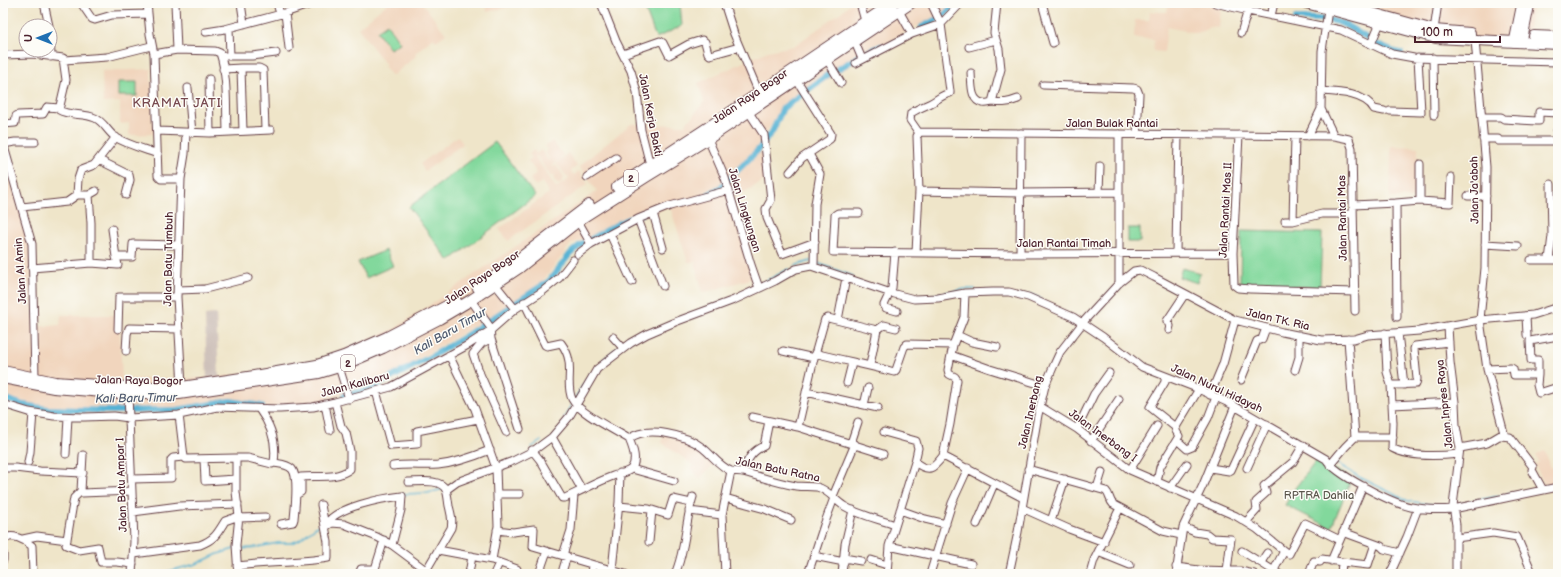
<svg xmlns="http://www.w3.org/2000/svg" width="1561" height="577" font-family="'Balsamiq Sans',sans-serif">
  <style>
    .built { fill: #f1d5bd }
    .industrial { fill: #cec1ba }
    .green { fill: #82d89c; stroke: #667c64 }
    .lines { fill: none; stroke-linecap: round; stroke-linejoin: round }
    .stream { stroke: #56b2d4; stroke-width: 1.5 }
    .canal { stroke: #56b2d4; stroke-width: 6 }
    .minor-casing { stroke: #633d43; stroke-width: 9 }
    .major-casing { stroke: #633d43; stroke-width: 11 }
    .highway-casing { stroke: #633d43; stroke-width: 12 }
    .minor { stroke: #fff; stroke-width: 7 }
    .major { stroke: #fff; stroke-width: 9 }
    .highway { stroke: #fff; stroke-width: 10 }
    .labels { text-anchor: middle; stroke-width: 3; stroke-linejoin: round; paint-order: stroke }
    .shield { fill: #fdfcf7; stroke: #806168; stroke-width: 1 }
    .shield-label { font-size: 10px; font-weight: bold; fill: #4a1f2b }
    .street-label { font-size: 11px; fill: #4a1f2b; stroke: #fdfcf7 }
    .park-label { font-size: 11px; fill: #5b564d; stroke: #fdfcf7 }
    .water-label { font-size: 12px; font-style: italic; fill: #4f5a6f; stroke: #fdfcf7 }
    .quarter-label { font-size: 13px; letter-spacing: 1px; fill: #784a50; stroke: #fdfcf7 }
  </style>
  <rect width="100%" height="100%" fill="#fdfcf7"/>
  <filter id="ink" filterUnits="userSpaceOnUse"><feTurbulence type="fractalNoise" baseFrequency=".025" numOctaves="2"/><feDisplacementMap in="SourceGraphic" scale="8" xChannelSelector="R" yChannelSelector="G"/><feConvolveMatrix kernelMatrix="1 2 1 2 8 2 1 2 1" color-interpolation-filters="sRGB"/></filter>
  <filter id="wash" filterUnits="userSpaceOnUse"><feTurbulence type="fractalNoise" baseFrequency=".012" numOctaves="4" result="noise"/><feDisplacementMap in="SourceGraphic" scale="16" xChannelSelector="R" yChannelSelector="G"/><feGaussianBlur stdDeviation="0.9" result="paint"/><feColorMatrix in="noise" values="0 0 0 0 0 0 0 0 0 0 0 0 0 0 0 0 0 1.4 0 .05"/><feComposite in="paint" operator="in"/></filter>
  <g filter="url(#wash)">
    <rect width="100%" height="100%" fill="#efe5c9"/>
    <path class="built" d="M388 3H422L446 34 436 41 433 38 415 53 416 56 392 76 384 66 386 65 358 28Z
      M486 3H527L487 12Z
      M851 3H957L940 18 909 29 783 108 760 141 767 179 732 199 753 278 703 293 695 262H688L670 207 571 244 537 289 383 380 309 405 265 407 223 404 131 414 37 411 3 402V155L29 240 34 327 60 325 61 315H119L122 379 207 378 205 315 216 314 219 377 316 361 396 328 597 191 579 166 631 124 685 125 704 102 698 83 768 51 794 46 840 13Z
      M1169 3H1198L1221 7 1219 28 1209 27 1206 30 1196 33 1167 27 1164 52 1153 51 1154 39 1134 38 1135 20H1149L1150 12H1167Z
      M1285 3H1534L1523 46 1364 21Z
      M151 69 153 134 129 135V123L120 124V102L103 103 102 71Z
      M458 136 463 144 425 171 420 164Z
      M552 141 563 155 552 166 553 167 556 165 565 178 562 180 563 182 558 185 553 178 555 176 554 175 551 177 537 156H535L556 188 569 179 556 163 568 153 577 166 571 171 574 175 579 171 588 184 508 241 499 229 549 193 542 182 535 186 530 179 537 173 528 161 532 158 529 154 534 150 536 154 541 150 548 160 549 159 545 152 548 149 545 146Z
      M1391 146 1418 147 1417 198H1390Z
      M665 434 673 439 675 435 701 449 716 462 700 478 690 468 693 466 688 461 661 442Z
      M1545 451 1551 468 1558 465V481L1544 484 1535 464 1539 463 1536 454Z"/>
    <path class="industrial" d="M216 314 219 377 207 378 205 315Z"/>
    <path class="green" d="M643 3H680L682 26 656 38Z
      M387 24 400 43 390 49 377 31Z
      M118 82H137V96H118Z
      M495 142 535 196 449 261 409 207Z
      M1128 228H1140V242H1128Z
      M1241 231 1322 233 1320 287 1240 285Z
      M386 250 393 266 366 278 358 262Z
      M1182 268 1200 273 1197 283 1179 277Z
      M1317 460 1352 478 1331 528 1285 505 1295 488Z"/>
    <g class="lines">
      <path class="stream" d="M817 263 853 276
        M794 266 811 261
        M760 284 789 269
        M1030 294 1041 299
        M933 295 964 289H975
        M623 343 648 330
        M603 360 618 347
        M575 398 591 373
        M564 418 572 403
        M532 447 541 441
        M1335 462 1359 477 1408 501 1441 506
        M403 494 428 493 443 489
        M1457 504 1515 493
        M238 549 252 548 278 543H291L299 540 321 523
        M158 574 196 564 218 554 234 549"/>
      <path class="canal" d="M1230 3 1244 7
        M1296 18C1311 19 1331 18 1345 25 1363 34 1380 50 1401 53
        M922 27 943 16 956 3
        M1557 58 1558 54
        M838 69 861 55 881 46
        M709 194 721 187 758 150 772 132 783 108 829 74
        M344 396 370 389 434 355 467 335 549 281 570 254 579 246 623 221 643 213
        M3 398 23 405 47 409 113 411 176 410 230 401 262 406"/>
    </g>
  </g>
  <g filter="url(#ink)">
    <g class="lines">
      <defs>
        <path id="minor" d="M44 3 49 26
          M81 3 92 19 95 20 112 15 148 14
          M147 3 150 34 154 54 158 176 161 179H181
          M175 3 177 50
          M241 3 244 24
          M277 3 280 14
          M601 3 616 41 631 71 637 92 641 130 650 165
          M724 3 734 34 759 93
          M860 3 865 21
          M1042 3 1053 43
          M1215 3 1248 11 1341 30 1392 54 1414 58 1558 62
          M899 11 912 34
          M285 13 289 48
          M1271 16 1274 3
          M229 28 230 56
          M1434 30 1438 3
          M206 32 225 29 285 13 314 3
          M50 33 51 57
          M1241 33 1250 3
          M854 40 862 59
          M1371 44 1380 23
          M969 47 996 40
          M154 54 177 50 215 51 220 53C228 77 226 106 227 131
          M623 54 660 41 663 43 669 55 689 44 702 40 705 42 708 53 710 55 739 47
          M3 55 33 54 63 58 66 80 59 110C69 116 84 113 95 118 104 122 107 131 115 137 128 145 144 149 158 154
          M221 56H252L276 53
          M826 58 841 83
          M1433 58 1434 115
          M64 60 107 57 151 46
          M856 63 912 34 941 24 961 3
          M223 69 241 68
          M971 73C972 83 970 101 983 103 987 104 990 102 993 102 1003 103 1008 103 1018 99
          M209 79 210 133
          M1043 85 1133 88 1137 89 1139 94 1137 134
          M188 88 192 133
          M1321 91C1337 92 1365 93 1374 109L1384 111
          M992 102 1001 69 999 49 994 33 997 3
          M1321 109 1334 136
          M748 111 764 135 771 200 766 209 767 218 782 254 815 242
          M1390 111 1421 112 1418 58
          M1482 117H1501L1504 119 1537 121H1539V112L1558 113
          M3 124 15 123 16 116 18 115 43 114 47 107 59 108
          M157 131 210 133 271 130
          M243 131 241 68H259L263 70 265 130
          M919 133 910 120 911 113C917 109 922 107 929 104 936 101 941 95 950 93V91L941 24 931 3
          M1119 134V283
          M1239 135 1233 253 1234 285 1238 288 1250 289 1354 292
          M1308 136 1321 109 1322 51 1329 3
          M708 139 725 178 751 265 759 288
          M1483 139H1498V141H1556L1557 131
          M3 143 32 244 35 377
          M3 144 15 142H35
          M809 154 820 174 815 204 814 266
          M99 160 129 175 130 180 126 195
          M1420 164V201
          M790 172 802 158 830 139 831 134 796 79
          M587 177 616 158
          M919 191 1020 193 1119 192
          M1099 192 1100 166
          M77 195H89L96 191
          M1468 196H1486
          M1396 203 1420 201 1450 203 1451 177
          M1353 205 1396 203 1397 317
          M22 207 67 202 77 195 78 179 81 170 94 165 116 137
          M653 213 663 248
          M859 213H838L835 215 833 252 1020 254 1233 253
          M638 219 663 286
          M578 221 591 244
          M1285 221H1293L1322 214H1353
          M1293 221 1295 136
          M610 234 632 282
          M1485 244 1518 246
          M895 252 892 288 884 305 886 308 897 311
          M1176 252 1178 134
          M916 253 919 191 917 136 920 132 1334 136 1349 139 1352 148 1355 311
          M578 254 591 244 638 219 670 206 729 190
          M1020 254 1021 133
          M116 257H132L133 244 179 245
          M1531 260H1558
          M1549 260 1552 236 1551 184
          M91 263 118 265 116 257 112 229
          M32 268 91 263V223L89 195
          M495 284 515 309
          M178 290 205 289 248 278
          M471 300 490 327 491 339 520 429
          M524 302 545 345 547 346 561 343C577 364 564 381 572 399 579 413 615 430 629 439
          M1526 316 1527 335
          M838 320 846 278
          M1448 326 1450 362 1455 402 1456 426 1460 448 1453 506 1456 525V574
          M118 329 119 297H177
          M877 330 884 325 896 328
          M1169 330 1170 326 1167 321 1185 294
          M1385 333 1387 372 1391 385 1393 423 1392 448C1410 458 1440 456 1459 454
          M1398 333 1404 385
          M957 335 972 342 997 347
          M613 337 623 348
          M491 339 482 343 473 354 480 374 506 432
          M1348 339 1355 437
          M126 351 127 334 129 328 179 329
          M783 351 814 358
          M815 353C841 360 868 365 894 372L896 370 904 347 907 344 953 345
          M449 355 475 409 496 468 498 526 492 560
          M951 355 990 369 1045 386
          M339 367 349 399
          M1487 369 1511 368 1513 369 1514 375H1538L1537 385 1539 393 1558 387
          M1295 370 1299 357V335
          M1538 375V360H1531L1530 341 1558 336
          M1165 376V382L1150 407 1175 427 1176 431
          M1241 380 1257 341 1262 339 1266 328
          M847 383 852 363
          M1391 385 1416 384 1417 379 1414 349 1415 346 1449 342
          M182 387 177 297 181 179 185 154 186 133
          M376 391 391 446 417 444V431L478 419
          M806 392 878 408
          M128 394 134 541 132 574
          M1210 395 1223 364 1235 320
          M3 404 29 412 54 416 84 417 114 416 129 418 179 415 217 407 280 409 313 407 335 402 391 387 468 345 491 330 515 309 543 291 559 278 573 260
          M325 404 330 430
          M864 405 868 388
          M1392 405 1455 402
          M1041 407 1077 429 1130 470 1236 516 1257 529 1284 551
          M179 415 184 457 186 459 236 458V492L239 516 236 545 238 574
          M752 417 798 427 883 454
          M798 427 814 358 825 319 828 318 877 330 870 365
          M1077 429 1094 394 1109 373
          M884 432 916 441 918 448 915 462
          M1501 436 1510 437 1533 467 1532 470 1543 490
          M552 437 582 490
          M1355 437H1393
          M629 439C646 425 687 435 703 448 712 455 720 467 731 471 735 472 739 471 743 472 761 477 778 483 796 486 803 487 810 486 817 487 829 490 834 500 844 506 859 515 878 519 895 525
          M1177 440 1187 449 1192 447 1208 418 1216 397
          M1091 441 1119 399
          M851 443 858 422
          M1460 448 1487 443 1504 433 1487 369 1480 320 1485 268 1486 167 1475 40
          M532 450 540 460 562 498H565C581 491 597 482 613 476 618 474 627 473 631 469 638 461 633 448 629 439
          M66 454 68 417
          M943 456 950 424 957 380 955 377 949 374 948 370 953 345 964 317 965 293
          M236 458H248L272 464 274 462C277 442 271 425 259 409
          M204 459 205 481 236 479
          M28 462 30 452 33 413
          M274 463C279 464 287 464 292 469 299 477 295 507 294 519L293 522 281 524
          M1330 465 1345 447 1355 437
          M393 466C408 464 423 466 438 465 456 463 473 457 490 450
          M3 468H15L40 471 83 473
          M1210 468 1229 471 1231 470 1255 418
          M1247 468 1267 424
          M632 469 674 481
          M1028 469 1106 491C1110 495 1109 500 1113 504L1163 531 1181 535
          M1130 470 1157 426
          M742 472C748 460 751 451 764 446L769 421
          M132 479 171 478V460L173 458 184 457
          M408 482C418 482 441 478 446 490 448 495 448 501 449 506 451 514 453 520 451 528L424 574
          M1157 482 1160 467 1179 436 1176 431V427L1199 389
          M1097 488 1102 472
          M1170 488 1187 464
          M446 490 457 482 513 461 533 451 552 437 569 417 597 369 631 343 647 334 675 322 734 300 775 281 796 269 811 266 891 293 914 299 938 298 965 293 993 292H1009L1028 297 1073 317 1103 337 1142 367 1194 387 1231 404 1326 459C1336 475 1392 503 1411 507 1425 510 1439 510 1453 509L1558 487
          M81 491 83 455
          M132 491 82 493 81 491 74 498 66 545 79 550 98 547 101 562H117L133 564
          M497 494H520
          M296 495 301 492V477C317 475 336 480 350 469V451L346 433 341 426 335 402
          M833 496 855 444
          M725 498 765 509 791 520
          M619 506 649 509 668 515 673 499 691 503
          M1022 508 1069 529 1104 542
          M900 510 925 519 946 524
          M689 511 722 515
          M133 512 179 506 238 504
          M239 518 265 517
          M1051 521 1065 479
          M1246 522 1257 510 1256 502 1266 493 1264 486 1293 462 1303 445
          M977 524 994 484
          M326 525C334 507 384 498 402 496L401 510 392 545
          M327 526 332 523 344 524 377 537 392 545 427 571
          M1183 527 1195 532 1207 534 1212 538 1231 539 1227 571
          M497 530 513 532 534 529 533 547 625 574
          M1343 532 1381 546 1384 549 1400 553
          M1456 538 1493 533 1517 537 1531 570
          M23 539 37 536 67 540
          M3 540C11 532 25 540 32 546L33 574
          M649 542 652 510
          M889 546 971 564
          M438 550 492 560 517 569 518 574
          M1242 551 1279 574
          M1098 552 1130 565
          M3 553V560
          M134 554 200 545C215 539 217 534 225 521L239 516
          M563 555 571 530 574 495
          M814 556 844 562
          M844 558 861 561
          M871 560 887 565
          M1331 561 1363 486
          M1261 562 1267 553
          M1342 562 1368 565 1375 544
          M237 566C267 562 298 563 328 558V542L321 505
          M1176 567 1199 570 1240 571 1254 574
          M563 569 567 556
          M612 570 619 502 620 473
          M1274 570 1284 551 1289 554 1305 523 1340 540
          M359 574 361 569H375L384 540
          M469 574 472 556
          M494 574 499 563
          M539 574 547 551
          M591 574 592 565
          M675 574C686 549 685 522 693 497
          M725 574 722 515 731 471
          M808 574 824 525 834 498
          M842 574 845 544 853 510
          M887 574 889 546 915 462C929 473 933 469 943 456L1023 498
          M930 574 952 503 968 468
          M1009 574 1018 532 1038 415 1045 386 1054 365 1060 352 1085 320 1119 283 1134 271 1140 270 1154 277 1235 320 1282 332 1321 340 1354 339 1368 335 1419 331 1480 320 1533 315 1558 307
          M1090 574 1094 560 1120 508
          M1176 574 1183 527 1203 485 1235 406
          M1309 574 1314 561 1320 562 1322 559 1342 562 1341 574
          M1390 574 1407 537 1418 508"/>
        <path id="major" d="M1514 42 1522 3
          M1522 42 1530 3"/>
        <path id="highway" d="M1306 3 1436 38 1558 44
          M1336 3 1434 30 1470 33
          M1534 36 1558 37
          M617 187 704 130 893 3
          M478 288 508 267 589 205
          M3 371 55 382 128 387H182L248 377 317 365 344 356 387 337 456 301
          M3 378 54 388 128 394H179L319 373 339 367 383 348 439 319 471 300 519 268 582 218 646 177 708 139 911 3"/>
      </defs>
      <use href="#minor" class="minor-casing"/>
      <use href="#major" class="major-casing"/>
      <use href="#highway" class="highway-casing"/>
      <use href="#minor" class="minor"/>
      <use href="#major" class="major"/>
      <use href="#highway" class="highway"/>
    </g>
  </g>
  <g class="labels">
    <g class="shield">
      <rect x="624" y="170" width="14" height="16" rx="3"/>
      <rect x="341" y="355" width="14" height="16" rx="3"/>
    </g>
    <g class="shield-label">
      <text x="631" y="182">2</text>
      <text x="348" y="367">2</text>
    </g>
    <g class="street-label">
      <text transform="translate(750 96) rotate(-34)" y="4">Jalan Raya Bogor</text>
      <text transform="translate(651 115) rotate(79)" y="4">Jalan Kerja Bakti</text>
      <text x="1112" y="127">Jalan Bulak Rantai</text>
      <text transform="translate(1474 190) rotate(-91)" y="4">Jalan Ja'abah</text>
      <text transform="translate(745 210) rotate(73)" y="4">Jalan Lingkungan</text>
      <text transform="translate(1225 210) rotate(-87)" y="4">Jalan Rantai Mas II</text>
      <text transform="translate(1342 218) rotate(-91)" y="4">Jalan Rantai Mas</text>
      <text x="1064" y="247">Jalan Rantai Timah</text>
      <text transform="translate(168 259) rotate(-89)" y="4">Jalan Batu Tumbuh</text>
      <text transform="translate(20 271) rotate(-94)" y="4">Jalan Al Amin</text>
      <text transform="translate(482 277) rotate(-34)" y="4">Jalan Raya Bogor</text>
      <text transform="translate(1278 319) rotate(13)" y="4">Jalan TK. Ria</text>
      <text transform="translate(139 380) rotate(1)" y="4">Jalan Raya Bogor</text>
      <text transform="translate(355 384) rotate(-15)" y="4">Jalan Kalibaru</text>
      <text transform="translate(1217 388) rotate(25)" y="4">Jalan Nurul Hidayah</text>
      <text transform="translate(1444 404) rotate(-96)" y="4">Jalan Inpres Raya</text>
      <text transform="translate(1030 412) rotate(-77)" y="4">Jalan Inerbang</text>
      <text transform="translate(1103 435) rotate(36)" y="4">Jalan Inerbang I</text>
      <text transform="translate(778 469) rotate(12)" y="4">Jalan Batu Ratna</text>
      <text transform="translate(121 485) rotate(-92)" y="4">Jalan Batu Ampar I</text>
    </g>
    <g class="park-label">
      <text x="1319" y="499">RPTRA Dahlia</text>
    </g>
    <g class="water-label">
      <text transform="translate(450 331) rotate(-30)" y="4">Kali Baru Timur</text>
      <text transform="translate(136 398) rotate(-1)" y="4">Kali Baru Timur</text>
    </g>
    <g class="quarter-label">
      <text x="177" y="107">KRAMAT JATI</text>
    </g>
  </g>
  <rect width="1561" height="577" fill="none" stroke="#fdfcf7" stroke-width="16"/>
  <g transform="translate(38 38) rotate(270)"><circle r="19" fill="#fdfcf7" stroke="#b5a4a5"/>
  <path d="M0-3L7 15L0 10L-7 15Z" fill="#1f6fb2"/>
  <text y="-6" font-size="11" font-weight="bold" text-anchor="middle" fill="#4a1f2b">U</text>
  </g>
  <path d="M1415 36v6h85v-6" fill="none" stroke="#4a1f2b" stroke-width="2"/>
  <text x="1421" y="36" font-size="12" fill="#4a1f2b" stroke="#fdfcf7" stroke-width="3" paint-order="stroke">100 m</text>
</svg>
